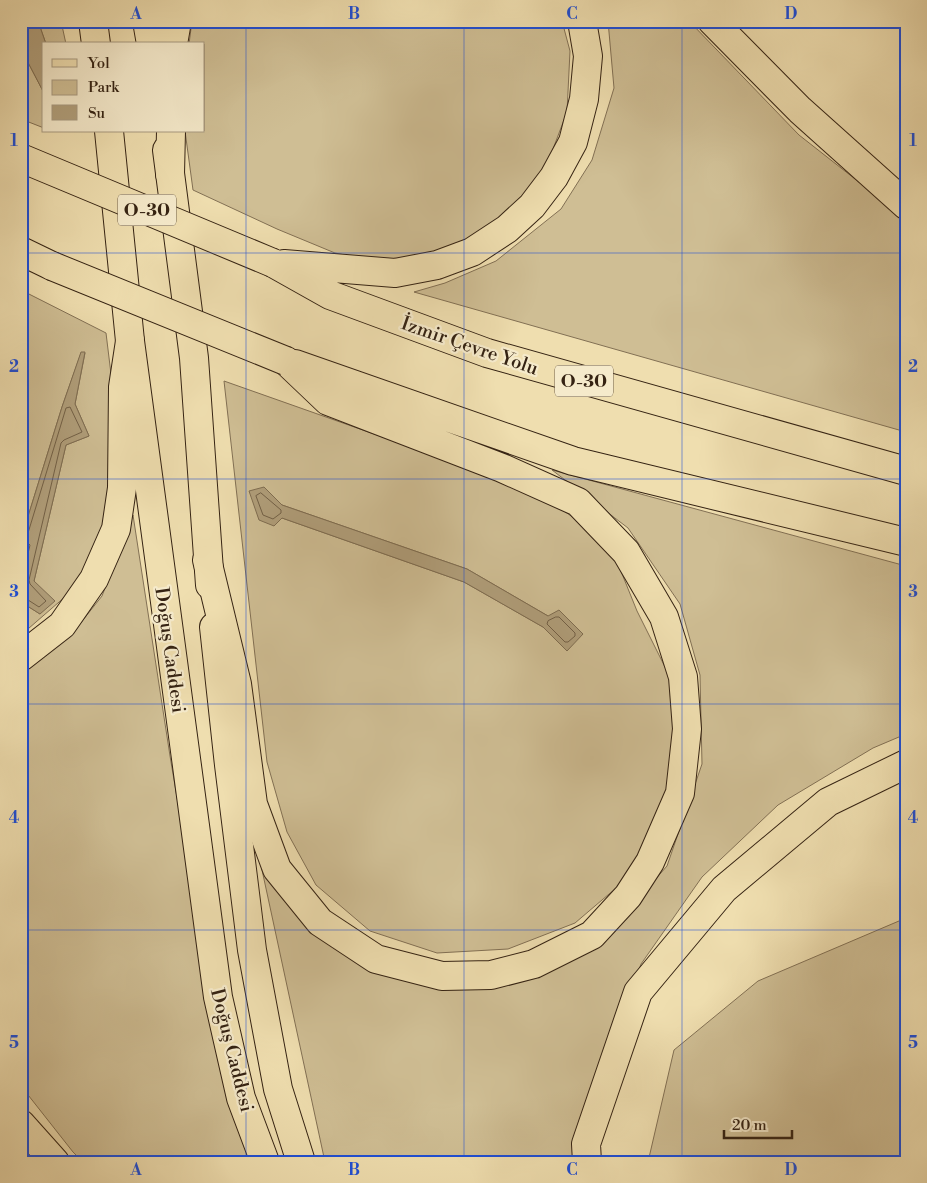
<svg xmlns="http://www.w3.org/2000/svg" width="927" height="1183" font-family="'Libre Bodoni',serif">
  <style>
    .green { fill: #cfbe94; stroke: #827054; fill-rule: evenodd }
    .water { fill: #b09e7a; stroke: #7f6d51 }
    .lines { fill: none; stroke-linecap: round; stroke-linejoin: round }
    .shore { stroke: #726046; stroke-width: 1 }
    .primary-casing { stroke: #352313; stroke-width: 30 }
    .motorway-casing { stroke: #352313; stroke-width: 30 }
    .primary { stroke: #efdeaf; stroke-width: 28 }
    .motorway { stroke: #efdeaf; stroke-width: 28 }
    .motorway-bridge-casing { stroke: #352313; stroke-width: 30; stroke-linecap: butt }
    .motorway-bridge { stroke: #efdeaf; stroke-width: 28 }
    .grid { fill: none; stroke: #1d4ed8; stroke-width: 1; stroke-opacity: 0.55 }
    .labels { text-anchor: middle; stroke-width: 4.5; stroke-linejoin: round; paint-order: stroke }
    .shield { fill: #f5eacb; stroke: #6f5f4a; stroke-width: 1 }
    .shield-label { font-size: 18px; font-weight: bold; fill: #352313 }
    .street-label { font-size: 19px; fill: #352313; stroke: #f5eacb }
    .neatline { fill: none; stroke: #1d4ed8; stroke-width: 2 }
    .grid-label { font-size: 16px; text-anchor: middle; font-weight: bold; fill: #1d4ed8 }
  </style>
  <rect width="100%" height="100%" fill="#efdeaf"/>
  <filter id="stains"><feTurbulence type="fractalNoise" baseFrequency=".004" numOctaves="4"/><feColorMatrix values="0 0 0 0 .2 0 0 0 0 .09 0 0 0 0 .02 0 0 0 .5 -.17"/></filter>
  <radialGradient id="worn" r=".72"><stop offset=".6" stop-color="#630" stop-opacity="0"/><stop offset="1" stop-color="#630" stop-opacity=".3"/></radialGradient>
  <path class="green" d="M38 21H61L66 44H46Z
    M192 21H562L570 51 567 112 545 170 506 217 454 250 394 265 335 253 277 229 193 190 185 131H204V44H189Z
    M608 21H689L799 135 906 219V432L414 292 445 283 496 261 561 209 592 160 614 88Z
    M21 49 44 93V128L21 119Z
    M21 290 106 333 111 374 109 505 101 537 85 568 66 596 21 635V602L40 614 34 581 66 445 89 436 75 404 85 353H81L62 407 21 539Z
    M224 381 425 452 541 495 587 527 616 559 637 611 669 675 679 746 665 815 629 877 575 923 508 949 437 953 370 931 316 885 287 832 267 762ZM264 487 282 505 467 569 548 616 567 650 543 627 464 582 282 518 274 526Z
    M552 470 906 566V734L873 748 778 805 702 877 641 964 575 1145 574 1162H325L259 856 321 934 495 988 603 939 667 866 702 764 700 675 680 604 628 528Z
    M133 515 170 756 226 1088 257 1162H83L73 1152 21 1086V671L79 625 102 596Z
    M906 918V1162H648L674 1050 758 981Z"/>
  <path class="water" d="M21 21H38L46 44H44V93L21 49Z
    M81 352H85L75 404 89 436 66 445 34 581 55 601 40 614 21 602V539L62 407Z
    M264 487 282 505 467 569 548 616 559 610 583 634 567 651 543 627 464 582 282 518 274 526 259 520 249 491Z"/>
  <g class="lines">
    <path class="shore" d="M261 493 281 510V513L273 519 263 515 256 496Z
      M21 537 26 536 28 533 66 408 70 407 82 432 64 440 61 443 29 580 30 584 46 601 39 607 25 598H21
      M21 543H28L30 545 22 579 25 589 21 592
      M556 617H559L575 633V636L568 642H565L547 624 548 621Z"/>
    <defs>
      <path id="primary" d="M93 21 96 44
        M147 21 151 44
        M109 131 130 341 218 997 241 1098 265 1162
        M167 150 194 358 210 585
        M214 627 229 765 252 950 278 1089 301 1162"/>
      <path id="motorway" d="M712 21 800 110 906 205
        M173 44 177 21
        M170 174 171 131
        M21 251 52 266
        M273 263 330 295 487 353 906 471
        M284 264 395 273 437 265 472 252 507 229 532 206 554 177 573 142 584 99 588 56 582 21
        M295 364 573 461 906 542
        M207 560 237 684 253 804 277 869 320 922 376 959 442 976 491 975 534 964 592 935 628 896 650 862 680 793 687 729 683 677 664 617 626 552 578 502 502 468 328 401 286 361
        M21 657 62 625 94 579 116 529 122 488 123 387 130 341
        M21 1124 55 1162
        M587 1162 586 1144 638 992 724 889 828 802 906 764"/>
    </defs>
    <use href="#primary" class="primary-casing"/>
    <use href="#motorway" class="motorway-casing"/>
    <use href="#primary" class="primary"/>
    <use href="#motorway" class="motorway"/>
    <defs>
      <path id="motorway-bridge" d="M21 158 273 263
        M52 266 286 361"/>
    </defs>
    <use href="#motorway-bridge" class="motorway-bridge-casing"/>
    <use href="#motorway-bridge" class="motorway-bridge"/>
  </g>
  <path class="grid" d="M246 21V1162M464 21V1162M682 21V1162M21 253H906M21 479H906M21 704H906M21 930H906"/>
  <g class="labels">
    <g class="shield">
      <rect x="118" y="194.5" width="58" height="31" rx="4"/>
      <rect x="555" y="365.5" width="58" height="31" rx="4"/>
    </g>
    <g class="shield-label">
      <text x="147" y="216">O-30</text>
      <text x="584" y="387">O-30</text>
    </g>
    <g class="street-label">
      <text transform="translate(470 345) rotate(19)" y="7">İzmir Çevre Yolu</text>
      <text transform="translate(171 650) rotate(82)" y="7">Doğuş Caddesi</text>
      <text transform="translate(233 1050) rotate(76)" y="7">Doğuş Caddesi</text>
    </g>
  </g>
  <rect width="927" height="1183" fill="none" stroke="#efdeaf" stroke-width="55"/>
  <rect x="42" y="42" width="162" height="90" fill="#f5eacb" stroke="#a89a81"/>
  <rect x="52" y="59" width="25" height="8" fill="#efdeaf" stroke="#a89a81"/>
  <text x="88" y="68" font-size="15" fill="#352313">Yol</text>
  <rect x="52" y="80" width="25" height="15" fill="#cfbe94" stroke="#a89a81"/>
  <text x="88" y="92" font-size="15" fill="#352313">Park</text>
  <rect x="52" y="105" width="25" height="15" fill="#b09e7a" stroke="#a89a81"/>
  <text x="88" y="118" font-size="15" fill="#352313">Su</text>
  <path d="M724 1130v8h68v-8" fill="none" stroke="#352313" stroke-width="2.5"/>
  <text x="732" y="1130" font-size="15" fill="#352313" stroke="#f5eacb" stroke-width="4" paint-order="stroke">20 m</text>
  <rect x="28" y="28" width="872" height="1128" class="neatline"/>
  <g class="grid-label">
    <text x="136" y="19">A</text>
    <text x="354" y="19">B</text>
    <text x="572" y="19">C</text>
    <text x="791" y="19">D</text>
    <text x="14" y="146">1</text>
    <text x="913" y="146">1</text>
    <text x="14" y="372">2</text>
    <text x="913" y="372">2</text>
    <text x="14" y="597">3</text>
    <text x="913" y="597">3</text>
    <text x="14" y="823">4</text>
    <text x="913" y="823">4</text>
    <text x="14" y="1048">5</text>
    <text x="913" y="1048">5</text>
    <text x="136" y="1175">A</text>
    <text x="354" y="1175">B</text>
    <text x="572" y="1175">C</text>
    <text x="791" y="1175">D</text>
  </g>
  <rect width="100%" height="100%" filter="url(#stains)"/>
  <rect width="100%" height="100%" fill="url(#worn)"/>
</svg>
